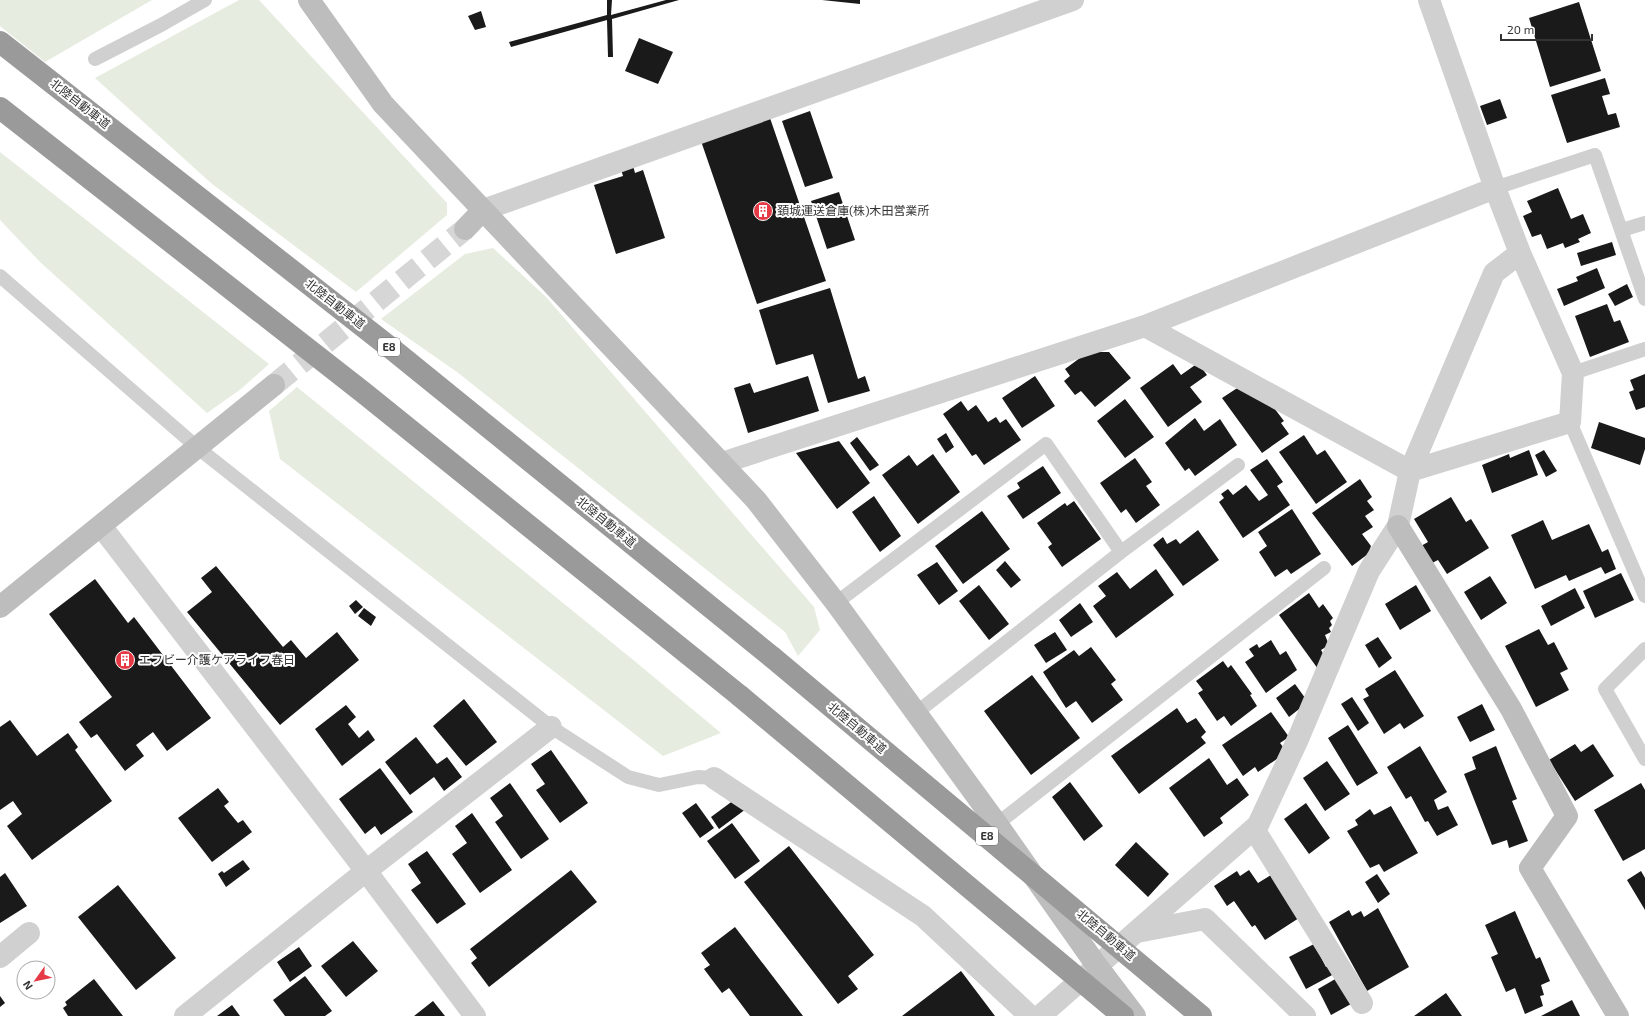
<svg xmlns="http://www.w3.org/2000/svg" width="1645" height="1016" font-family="'Exo 2','Noto Sans JP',sans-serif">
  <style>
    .green { fill: #e6ecdf }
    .building { fill: #1a1a1a }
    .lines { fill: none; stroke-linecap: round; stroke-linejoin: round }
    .secondary-tunnel { stroke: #d6d6d6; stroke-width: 22; stroke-dasharray: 22 11; stroke-linecap: butt }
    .lane { stroke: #d0d0d0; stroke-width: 14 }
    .street { stroke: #d0d0d0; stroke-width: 22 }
    .secondary { stroke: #bdbdbd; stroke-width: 22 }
    .highway { stroke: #9a9a9a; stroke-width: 22 }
    .highway-bridge { stroke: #9a9a9a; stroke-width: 22 }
    .labels { text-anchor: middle; stroke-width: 4; stroke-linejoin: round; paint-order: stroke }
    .shield { fill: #fff; stroke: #707070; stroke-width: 1 }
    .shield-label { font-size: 11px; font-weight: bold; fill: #333 }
    .street-label { font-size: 12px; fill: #333; stroke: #fff }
    .poi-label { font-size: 12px; fill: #333; stroke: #fff; text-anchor: start }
  </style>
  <rect width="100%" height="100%" fill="#fff"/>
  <path class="green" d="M0 0H152L45 62 0 26Z
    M239 0H259L447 203V215L356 292 212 184 95 78Z
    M0 152 269 364 241 389 207 413 40 262 0 220Z
    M493 248 546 297 814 607 820 630 798 656 785 632 457 372 381 319 465 254Z
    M297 387 637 663 721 733 663 756 280 459 269 411Z"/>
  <path class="building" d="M607 0H612L611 15 666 0H679L612 19 613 57H608L607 20 511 47 509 42 607 15Z
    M822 0H860V4Z
    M1579 2 1601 71 1550 87 1529 18Z
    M481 11 486 27 475 30 468 16Z
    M639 38 673 52 658 84 625 71Z
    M1605 78 1610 94 1602 96 1608 115 1616 113 1620 127 1567 143 1551 95Z
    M1500 99 1507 118 1487 125 1480 106Z
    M810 111 833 178 805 187 782 121Z
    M770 118 826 281 757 304 701 141Z
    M632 162 635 173 643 170 665 238 616 254 594 185 623 176 620 166Z
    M1558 188 1571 219 1583 214 1591 233 1578 239 1580 242 1565 248 1563 243 1547 249 1541 234 1532 237 1523 216 1532 212 1527 201Z
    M839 192 855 240 827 249 811 201Z
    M1612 242 1616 255 1581 266 1577 253Z
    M1597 268 1605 288 1564 306 1557 289 1578 281 1576 277Z
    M1627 284 1633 297 1615 306 1608 294Z
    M830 288 858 379 865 376 870 391 828 403 813 354 776 365 759 310Z
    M1607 304 1614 322 1620 320 1629 342 1590 357 1575 316Z
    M1088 352H1109L1131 378 1095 407 1081 391 1075 395 1064 381 1070 376 1065 369Z
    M1198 363 1207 375 1190 387 1202 402 1168 427 1140 388 1173 364 1181 375Z
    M1645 374V407L1636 410 1629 392 1634 390 1630 380Z
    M808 376 819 411 748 433 734 388 750 383 754 393Z
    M1035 376 1055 406 1022 428 1002 398Z
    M1245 383 1261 391 1284 421 1281 423 1289 434 1262 453 1222 398Z
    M1125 399 1154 437 1125 458 1097 421Z
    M961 401 968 411 976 405 988 422 996 417 1000 423 1006 419 1021 440 984 465 976 454 972 456 943 414Z
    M1195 418 1204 431 1220 419 1237 445 1195 476 1189 468 1185 471 1165 443Z
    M1599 422 1645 438V449L1640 465 1591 448Z
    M946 433 954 447 946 453 937 439Z
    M1304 435 1317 455 1325 450 1347 482 1316 504 1279 452Z
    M857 437 879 465 870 471 850 443Z
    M839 441 870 483 837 509 796 453Z
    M1529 450 1538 475 1492 493 1482 465 1509 454 1510 458Z
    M1544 450 1557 471 1546 477 1535 455Z
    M933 454 960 492 918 524 882 475 909 455 917 466Z
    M1135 458 1152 482 1146 486 1160 505 1136 523 1126 509 1121 513 1100 483Z
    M1267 459 1283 482 1277 486 1290 505 1243 538 1219 502 1224 498 1221 494 1228 489 1233 495 1246 485 1259 501 1268 495 1250 470Z
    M1043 466 1061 493 1023 519 1007 496 1020 488 1017 483Z
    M1360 479 1372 497 1367 501 1374 510 1365 516 1373 527 1362 534 1371 546 1368 554 1352 566 1312 513Z
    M874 496 901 536 880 552 852 512Z
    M1451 497 1466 522 1471 519 1489 548 1447 574 1438 560 1432 563 1421 546 1428 542 1414 519Z
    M1074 501 1101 539 1062 567 1048 547 1052 544 1037 523 1065 503 1067 506Z
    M1292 509 1321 554 1291 574 1287 569 1275 577 1259 552 1267 546 1258 532Z
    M982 511 1010 549 963 584 935 546Z
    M1543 520 1552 540 1589 524 1602 552 1608 549 1616 569 1605 574 1601 567 1569 581 1566 575 1535 589 1511 535Z
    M1198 530 1219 560 1183 586 1153 545 1163 537 1167 544 1176 539 1180 544Z
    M1005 561 1021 580 1011 588 996 570Z
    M937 562 958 591 939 605 917 575Z
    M216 566 283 647 291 640 306 658 337 632 359 660 280 725 187 612 212 592 201 578Z
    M1156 569 1174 595 1116 638 1093 606 1106 596 1098 586 1117 572 1130 589Z
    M1621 573 1634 600 1595 618 1583 591Z
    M1490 576 1507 603 1481 620 1464 592Z
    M95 579 128 623 134 617 211 718 167 751 153 732 136 745 144 756 125 771 97 734 91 738 79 722 112 697 49 614Z
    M979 585 1009 624 989 640 959 601Z
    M1416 585 1431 611 1400 630 1385 604Z
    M1575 588 1585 608 1551 626 1541 606Z
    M1309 593 1319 608 1323 604 1333 618 1330 621 1332 625 1329 628 1331 632 1325 635 1329 645 1321 650 1327 660 1318 669 1279 615Z
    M356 600 363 607 355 614 349 606Z
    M1080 603 1093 622 1071 637 1059 620Z
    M364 608 376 617 371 626 358 616Z
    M1539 629 1548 645 1554 642 1568 669 1560 673 1569 690 1536 707 1505 646Z
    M1055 632 1067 650 1046 663 1034 645Z
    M1378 637 1392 658 1379 668 1365 645Z
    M1271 640 1280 655 1286 651 1297 670 1266 693 1245 662 1254 656 1249 649 1257 644 1259 648Z
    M1091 647 1116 680 1111 684 1123 700 1092 723 1076 701 1066 708 1043 672 1074 650 1079 656Z
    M1223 661 1228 668 1231 665 1252 694 1250 695 1257 706 1231 726 1224 716 1217 721 1198 693 1203 690 1196 681Z
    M1395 670 1424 716 1404 729 1400 723 1384 734 1363 699 1369 696 1365 689Z
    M1032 675 1080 738 1031 775 984 711Z
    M1295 684 1308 702 1289 717 1276 698Z
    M1352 697 1369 723 1358 731 1341 704Z
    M464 699 497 742 466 766 433 726Z
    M1482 704 1495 730 1470 742 1457 717Z
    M346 705 356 717 348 724 359 738 368 730 375 740 342 766 315 729Z
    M1177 708 1187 723 1196 718 1206 732 1201 737 1206 743 1139 794 1111 756Z
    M1271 712 1289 737 1280 743 1287 752 1258 772 1255 767 1243 776 1222 745Z
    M10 720 37 756 68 733 78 747 75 750 112 801 32 860 7 826 22 814 13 801 0 810V727Z
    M1348 725 1378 773 1357 786 1328 738Z
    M416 737 437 764 447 757 462 777 444 791 434 777 410 795 385 762Z
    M1575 744 1581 752 1593 744 1614 776 1575 801 1549 760Z
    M1420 746 1447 792 1434 800 1438 810 1448 806 1458 825 1437 836 1428 821 1425 822 1411 796 1406 799 1387 767Z
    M1496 746 1517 799 1512 801 1528 841 1509 848 1507 840 1492 845 1464 774 1476 769 1472 757Z
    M551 750 588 803 560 823 536 790 545 784 531 764Z
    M1209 758 1227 785 1237 778 1249 795 1220 818 1223 823 1204 837 1169 788Z
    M1327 761 1350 794 1325 811 1303 778Z
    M380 768 413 812 381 835 375 826 365 834 339 799Z
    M1070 782 1103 826 1084 841 1052 797Z
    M510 783 549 839 521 859 495 822 503 816 490 798Z
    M1641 783 1645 790V849L1623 861 1594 810Z
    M218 788 229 802 224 806 238 823 243 820 252 832 212 862 178 818Z
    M738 797 746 809 719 829 711 817Z
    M696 803 714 828 700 838 682 813Z
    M1306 803 1330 838 1309 854 1284 819Z
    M1391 806 1418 853 1384 872 1379 864 1370 868 1347 831 1358 825 1355 820 1370 809 1374 815Z
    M472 813 512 870 480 893 452 854 467 843 455 826Z
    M732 823 760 861 735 879 707 841Z
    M1136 842 1169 874 1148 897 1115 865Z
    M789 846 874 955 848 976 858 989 838 1004 744 882Z
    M427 851 466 904 437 924 411 890 421 883 408 864Z
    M243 860 250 869 226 887 218 874 222 871 224 873Z
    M571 870 597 902 489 987 471 963 477 958 470 949Z
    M1249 870 1258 883 1271 875 1299 918 1265 940 1255 925 1252 927 1234 901 1227 906 1214 886 1237 871 1240 876Z
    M1641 871 1645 878V910L1627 880Z
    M5 873 27 906 0 923V877Z
    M1377 874 1390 894 1378 903 1365 882Z
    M118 885 176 958 136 990 78 917Z
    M1378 908 1409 967 1367 991 1329 922 1349 910 1352 916 1361 911 1364 917Z
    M1515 911 1536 959 1540 957 1550 981 1541 985 1544 995 1540 996 1543 1006 1525 1014 1515 988 1506 992 1491 957 1498 954 1485 925Z
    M735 927 803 1016H750L729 988 722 993 704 969 710 965 701 953Z
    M353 941 378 971 346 997 321 966Z
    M1314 944 1326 967 1330 965 1334 974 1306 989 1289 957Z
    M299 947 312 966 290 982 277 962Z
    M961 971 995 1016H902Z
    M305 976 332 1011 325 1016H285L273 1000Z
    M1337 978 1351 1004 1331 1015 1318 989Z
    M94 979 123 1016H68L63 1008 67 1005 65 1002Z
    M1446 993 1462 1016H1414Z
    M0 996 5 1003 0 1007Z
    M1572 1000 1580 1016H1541Z
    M433 1001 445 1016H414Z
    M232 1005 240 1016H217Z"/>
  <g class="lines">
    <path class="secondary-tunnel" d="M274 385 465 229"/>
    <path class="lane" d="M95 59 161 25 205 0
      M1495 188 1595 155 1645 299
      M1622 230 1645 223
      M0 276 198 448 551 727 628 777 659 785 698 777 714 778
      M1573 373 1645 349
      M1570 422 1645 596
      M836 603 1046 444 1121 552
      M1645 649 1605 689 1645 759
      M916 713 1121 552 1238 465
      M997 824 1324 568"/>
    <path class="street" d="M483 210 1073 0
      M1145 326 1410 471 1494 273 1520 253
      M722 463 1145 326 1495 188
      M101 526 366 871 475 1016
      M714 778 923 916 1030 1016
      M1254 829 1362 1003
      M1137 932 1205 919 1305 1016
      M0 957 29 933
      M185 1016 366 871 551 727
      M1040 1016 1258 825 1298 739 1369 571 1398 526 1410 471 1570 422 1573 373 1520 253 1495 188 1429 0"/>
    <path class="secondary" d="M309 0 383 104 756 500 836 603 997 824 1097 966 1135 1016
      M465 229 483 210
      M1398 526 1511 709 1567 816 1530 868 1618 1016
      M0 607 274 385"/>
    <path class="highway" d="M0 42 392 349 772 657
      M0 108 364 393 740 696"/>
    <path class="highway-bridge" d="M772 657 1201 1016
      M740 696 1123 1016"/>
  </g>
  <defs>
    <symbol id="building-disc" viewBox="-11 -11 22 22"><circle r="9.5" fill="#e63946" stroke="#fff"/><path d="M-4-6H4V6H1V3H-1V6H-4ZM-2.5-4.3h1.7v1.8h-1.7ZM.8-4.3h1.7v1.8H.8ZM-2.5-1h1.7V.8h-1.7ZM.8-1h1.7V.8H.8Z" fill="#fff"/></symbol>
  </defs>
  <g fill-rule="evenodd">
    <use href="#building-disc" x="752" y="200" width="22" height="22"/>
    <use href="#building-disc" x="114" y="649" width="22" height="22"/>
  </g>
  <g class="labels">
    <g class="shield">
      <rect x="378" y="338" width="22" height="18" rx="3"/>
      <rect x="976" y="827" width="22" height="18" rx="3"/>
    </g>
    <g class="shield-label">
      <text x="389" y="351">E8</text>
      <text x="987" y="840">E8</text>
    </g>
    <g class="street-label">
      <text transform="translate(80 104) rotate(38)" y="4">北陸自動車道</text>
      <text transform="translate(335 304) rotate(38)" y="4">北陸自動車道</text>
      <text transform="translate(606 522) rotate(39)" y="4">北陸自動車道</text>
      <text transform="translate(857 728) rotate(40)" y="4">北陸自動車道</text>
      <text transform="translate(1106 935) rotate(40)" y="4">北陸自動車道</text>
    </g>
    <g class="poi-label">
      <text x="777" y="215">頚城運送倉庫(株)木田営業所</text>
      <text x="139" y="664">エフビー介護ケアライフ春日</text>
    </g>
  </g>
  <g transform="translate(36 980) rotate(237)"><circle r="19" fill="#ffffff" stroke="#adadad"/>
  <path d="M0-3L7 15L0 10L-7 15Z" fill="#e63946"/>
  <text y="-6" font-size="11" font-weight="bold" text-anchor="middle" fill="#333333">N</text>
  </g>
  <path d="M1501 34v6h91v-6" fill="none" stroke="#333333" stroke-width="2"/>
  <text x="1507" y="34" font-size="12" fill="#333333" stroke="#ffffff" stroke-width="3" paint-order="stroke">20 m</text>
</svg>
